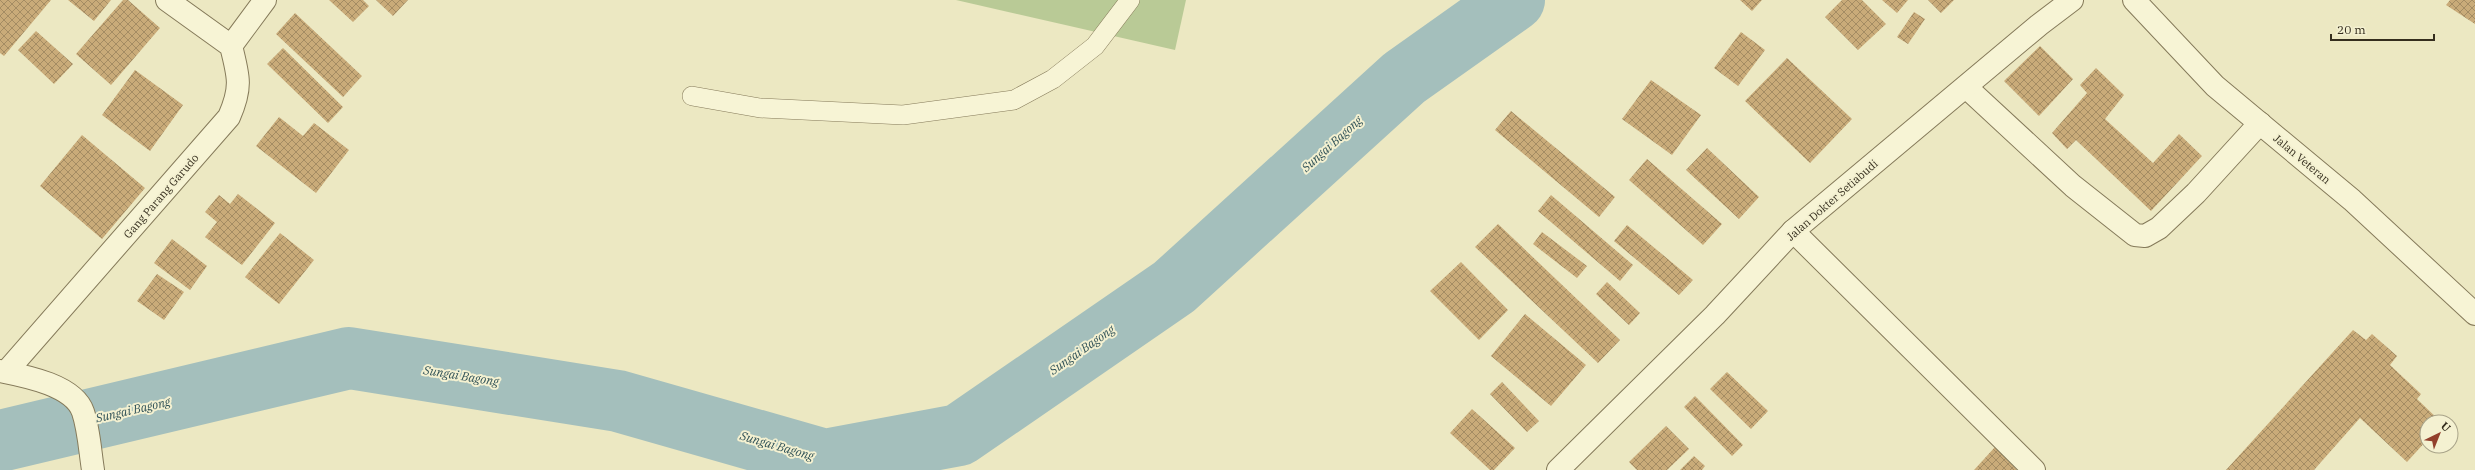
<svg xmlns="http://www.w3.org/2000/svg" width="2475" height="470" font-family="'IBM Plex Serif',serif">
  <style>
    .pitch { fill: #b9ca96 }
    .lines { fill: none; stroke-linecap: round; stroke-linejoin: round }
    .river { stroke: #a4bfbc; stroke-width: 62 }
    .building { fill: url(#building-cross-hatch) }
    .service-casing { stroke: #857a5a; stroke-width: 20 }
    .minor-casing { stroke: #857a5a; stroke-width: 24 }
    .tertiary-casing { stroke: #857a5a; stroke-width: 24 }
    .service { stroke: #f7f4d5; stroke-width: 19 }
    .minor { stroke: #f7f4d5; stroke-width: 22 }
    .tertiary { stroke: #f7f4d5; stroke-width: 22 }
    .labels { text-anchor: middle; stroke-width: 4; stroke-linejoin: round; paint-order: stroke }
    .street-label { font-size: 11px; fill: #352e1e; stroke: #f4f1d1 }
    .water-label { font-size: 12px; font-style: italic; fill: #2d4f55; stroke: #f4f1d1 }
  </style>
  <defs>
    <pattern id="building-cross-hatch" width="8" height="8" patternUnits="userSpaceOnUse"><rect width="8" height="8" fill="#c9ab79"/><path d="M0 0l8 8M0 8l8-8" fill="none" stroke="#a48c63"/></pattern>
  </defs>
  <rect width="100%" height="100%" fill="#ece8c2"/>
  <path class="pitch" d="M956 0H1186L1175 50Z"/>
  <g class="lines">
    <path class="river" d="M0 441 349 358 618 401 825 460 959 435 1174 287 1404 78 1514 0"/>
  </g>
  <path class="building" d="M0 0H51L4 56 0 53Z
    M68 0H111L94 21Z
    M123 0H128L160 28 111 85 76 54Z
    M329 0H363L369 6 353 22Z
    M376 0H408L393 16Z
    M1740 0H1762L1752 11Z
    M1842 0H1862L1886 24 1858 50 1825 17Z
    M1882 0H1908L1897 13Z
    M1928 0H1954L1941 13Z
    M2450 0H2475V24L2446 5Z
    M1914 12 1925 19 1908 44 1897 37Z
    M295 13 362 76 343 97 276 34Z
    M36 31 73 64 54 84 18 50Z
    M1741 32 1765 50 1738 86 1714 68Z
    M2040 46 2073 79 2039 116 2004 81Z
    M283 48 343 107 328 123 267 64Z
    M1787 58 1852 119 1810 163 1745 101Z
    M2096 68 2124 95 2105 119 2153 163 2179 134 2202 156 2151 211 2076 140 2067 149 2052 133 2087 93 2080 85Z
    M135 70 183 105 150 151 102 115Z
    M1651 80 1701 115 1672 155 1622 119Z
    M1511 111 1615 197 1599 217 1495 130Z
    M279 117 303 136 314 123 349 150 316 193 256 146Z
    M82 135 145 188 102 239 40 186Z
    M1707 148 1759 197 1739 219 1686 170Z
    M1647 159 1722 224 1703 245 1629 180Z
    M238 194 275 223 242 265 205 237 217 222 205 212 219 195 230 204Z
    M1551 195 1633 265 1620 281 1538 211Z
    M1498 224 1620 340 1598 363 1475 247Z
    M1627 225 1693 280 1679 295 1614 241Z
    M1542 232 1587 266 1577 278 1533 244Z
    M280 233 314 260 279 304 245 277Z
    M172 239 207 266 190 290 154 263Z
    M1461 262 1508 310 1479 340 1430 291Z
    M157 274 184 292 164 320 137 301Z
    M1607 282 1640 313 1629 325 1596 294Z
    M1525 314 1586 365 1551 406 1491 356Z
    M2353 330 2366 340 2372 334 2397 356 2390 365 2421 394 2417 399 2441 422H2427V440L2407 462 2360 418 2314 470H2226Z
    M1727 372 1768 411 1751 429 1710 389Z
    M1502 382 1539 421 1527 432 1490 394Z
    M1695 396 1743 445 1732 456 1684 407Z
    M1472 409 1515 448 1494 470H1490L1450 433Z
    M1666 426 1689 449 1667 470H1637L1629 462Z
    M1995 447 2017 470H1974Z
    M1694 456 1705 466 1702 470H1680Z"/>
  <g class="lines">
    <defs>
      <path id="service" d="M692 96 760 108 903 115 1014 100 1053 79 1095 46 1130 0"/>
      <path id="minor" d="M167 0 231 46
        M1966 87 2073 186 2135 235 2145 236 2159 228 2196 193 2260 123
        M1793 231 2034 470
        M0 371C25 376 74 385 83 412 89 430 90 451 93 470
        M6 372 229 117C242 88 239 77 231 46L265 0"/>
      <path id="tertiary" d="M2134 0 2215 86 2352 200 2475 314
        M1558 470 1715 315 1793 231 2039 25 2072 0"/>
    </defs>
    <use href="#service" class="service-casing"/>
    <use href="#minor" class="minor-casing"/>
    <use href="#tertiary" class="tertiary-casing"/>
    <use href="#service" class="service"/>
    <use href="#minor" class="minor"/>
    <use href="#tertiary" class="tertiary"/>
  </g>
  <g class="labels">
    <g class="street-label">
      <text transform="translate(2302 159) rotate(40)" y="4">Jalan Veteran</text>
      <text transform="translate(161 196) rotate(-49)" y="4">Gang Parang Garudo</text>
      <text transform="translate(1832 200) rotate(-41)" y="4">Jalan Dokter Setiabudi</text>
    </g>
    <g class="water-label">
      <text transform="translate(1332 144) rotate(-42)" y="4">Sungai Bagong</text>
      <text transform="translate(1082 350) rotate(-35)" y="4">Sungai Bagong</text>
      <text transform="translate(461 376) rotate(9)" y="4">Sungai Bagong</text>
      <text transform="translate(133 410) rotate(-13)" y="4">Sungai Bagong</text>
      <text transform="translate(777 446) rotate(16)" y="4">Sungai Bagong</text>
    </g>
  </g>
  <g transform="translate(2439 434) rotate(43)"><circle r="19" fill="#f4f1d1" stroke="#a8a389"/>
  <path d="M0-3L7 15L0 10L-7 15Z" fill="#92402c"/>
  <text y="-6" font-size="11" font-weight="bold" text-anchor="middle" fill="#352e1e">U</text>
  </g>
  <path d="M2331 34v6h103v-6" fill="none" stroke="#352e1e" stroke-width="2"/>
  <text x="2337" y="34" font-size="12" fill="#352e1e" stroke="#f4f1d1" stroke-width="3" paint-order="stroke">20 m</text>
</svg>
